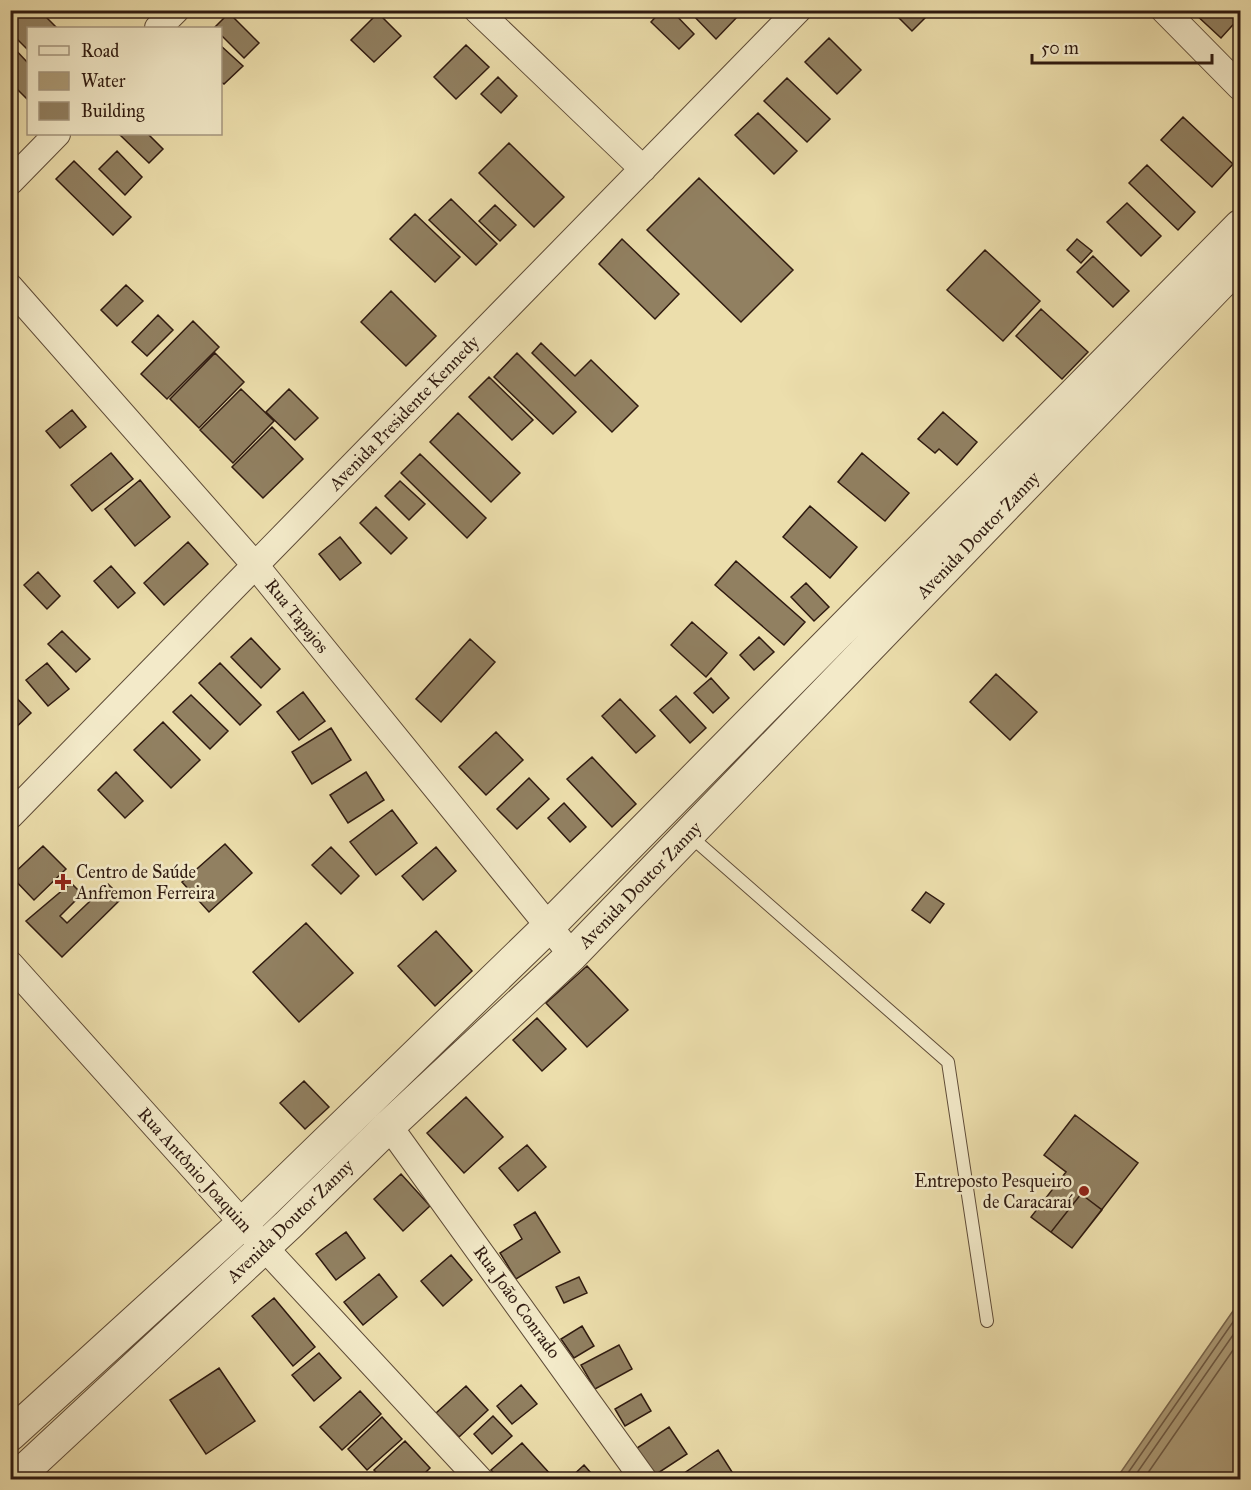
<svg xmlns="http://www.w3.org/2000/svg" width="1251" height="1490" font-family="'IM FELL Great Primer',serif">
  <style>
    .water { fill: #ac9b77; stroke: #7a674e; stroke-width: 1.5 }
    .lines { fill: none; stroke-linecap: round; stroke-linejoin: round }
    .shore { stroke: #6e5a44; stroke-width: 1.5 }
    .building { fill: #918061; stroke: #2f1a10; stroke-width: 1.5 }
    .service-casing { stroke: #5e4b37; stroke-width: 14 }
    .minor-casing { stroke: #5e4b37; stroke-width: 28 }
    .tertiary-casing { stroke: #5e4b37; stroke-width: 34 }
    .service { stroke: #f3eac9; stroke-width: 12 }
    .minor { stroke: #f3eac9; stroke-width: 26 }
    .tertiary { stroke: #f3eac9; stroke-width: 32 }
    .poi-dot { fill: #8f2418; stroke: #f3eac9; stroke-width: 2 }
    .labels { text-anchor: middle; stroke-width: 5; stroke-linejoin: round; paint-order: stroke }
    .street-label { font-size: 18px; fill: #2f1a10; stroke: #f3eac9 }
    .poi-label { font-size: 18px; fill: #2f1a10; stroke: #f3eac9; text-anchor: start }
  </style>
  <rect width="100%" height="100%" fill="#ecdeac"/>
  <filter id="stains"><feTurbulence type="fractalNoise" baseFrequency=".00333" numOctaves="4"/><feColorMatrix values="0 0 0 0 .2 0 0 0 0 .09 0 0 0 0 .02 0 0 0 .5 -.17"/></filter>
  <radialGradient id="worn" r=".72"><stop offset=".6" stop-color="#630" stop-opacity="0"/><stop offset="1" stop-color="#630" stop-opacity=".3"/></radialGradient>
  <path class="water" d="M1240 1301V1479H1116Z"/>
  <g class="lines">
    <path class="shore" d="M1123 1480 1240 1312
      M1132 1480 1240 1325
      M1143 1480 1240 1340"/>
  </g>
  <path class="building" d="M24 10H39L57 28H28V50L10 32V24Z
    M662 10H671L694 34 679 49 651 22Z
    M688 10H734L739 15 716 39Z
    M891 10H931L932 11 912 31Z
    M1195 10H1240V17L1221 38 1193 12Z
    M229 13 259 43 244 58 220 34V28H214Z
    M378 13 401 36 374 62 351 40Z
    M829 38 861 70 837 94 805 62Z
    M220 45 243 66 224 84 220 81Z
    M466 45 489 67 456 99 434 77Z
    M12 46 28 63V100L10 82Z
    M498 77 517 96 501 113 481 94Z
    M787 78 830 119 807 142 764 101Z
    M758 113 797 151 774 174 735 135Z
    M1183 117 1233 164 1212 187 1161 140Z
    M119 134H148L163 149 149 163Z
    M509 143 564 197 534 227 479 173Z
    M117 151 142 177 125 195 99 169Z
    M74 161 131 217 113 235 56 179Z
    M1147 165 1195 212 1178 230 1129 183Z
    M699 178 793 270 741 322 647 230Z
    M451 199 497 244 476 265 429 220Z
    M1127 203 1161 236 1141 256 1107 222Z
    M495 205 516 225 500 241 479 221Z
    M415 214 460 257 435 282 390 239Z
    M622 239 679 294 655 319 599 264Z
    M1077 239 1092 251 1081 263 1067 250Z
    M985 250 1040 301 1003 341 947 290Z
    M1093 256 1129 291 1113 307 1077 272Z
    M126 285 143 301 117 326 101 310Z
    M391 291 436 336 406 366 361 322Z
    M1041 309 1088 352 1062 379 1016 336Z
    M158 315 173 330 147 356 132 342Z
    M193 321 219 347 167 399 141 374Z
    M541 343 575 376 591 360 638 406 612 432 532 353Z
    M215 353 244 382 199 428 170 399Z
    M517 353 576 412 553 434 494 377Z
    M489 377 533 420 512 440 469 397Z
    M241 389 274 421 233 463 200 430Z
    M289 389 318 418 295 440 266 412Z
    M72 410 86 427 60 448 46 431Z
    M943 412 977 442 957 465 939 449 935 453 918 439Z
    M458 413 520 473 491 502 430 442Z
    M272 427 303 459 263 498 232 467Z
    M111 453 133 479 92 511 71 485Z
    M862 453 909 493 885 521 838 482Z
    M420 454 486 518 467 538 401 473Z
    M140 480 170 517 135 546 105 509Z
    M400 481 425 504 409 520 385 496Z
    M810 506 857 547 830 578 783 537Z
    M376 507 407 538 391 554 360 523Z
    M340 537 361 563 340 580 319 554Z
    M188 542 208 564 164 605 144 583Z
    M736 561 805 622 784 645 715 585Z
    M111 566 135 593 118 608 94 581Z
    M38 572 60 596 47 609 24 585Z
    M806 583 829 607 814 621 791 597Z
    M692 622 727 653 706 677 671 645Z
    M62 631 90 659 76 672 48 644Z
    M759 637 774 652 754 670 740 655Z
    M251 638 280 669 261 688 231 657Z
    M470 639 495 662 441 722 416 699Z
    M47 663 69 689 48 706 26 680Z
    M220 663 261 705 240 725 199 683Z
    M996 674 1037 712 1010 740 970 702Z
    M711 678 729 698 713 713 694 693Z
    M10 691 31 713 10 733Z
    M303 692 325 721 299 740 277 712Z
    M191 695 228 731 210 749 173 712Z
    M676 696 706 728 690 743 660 710Z
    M620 699 655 736 636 753 602 716Z
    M163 722 200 760 171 788 134 750Z
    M331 728 351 760 312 784 292 752Z
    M496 732 523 760 486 795 459 767Z
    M592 757 636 804 612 827 567 779Z
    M116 772 143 801 125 818 98 790Z
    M366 772 384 800 348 823 330 795Z
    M529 778 549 799 517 829 497 809Z
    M564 803 586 827 570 842 548 818Z
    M392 810 417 843 376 875 350 842Z
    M225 844 252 873 209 912 182 882Z
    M43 846 66 869 34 900 11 876Z
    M331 847 359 876 341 894 312 865Z
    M436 847 456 871 423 900 402 876Z
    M71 883 82 894 60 916 67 923 108 884 122 898 62 957 26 921Z
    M926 892 944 904 930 923 912 910Z
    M306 923 353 973 299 1022 253 972Z
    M436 931 472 971 435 1006 398 966Z
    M587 966 628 1010 587 1047 546 1003Z
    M537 1018 566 1049 542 1071 513 1040Z
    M304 1081 329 1107 305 1129 280 1103Z
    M466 1097 503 1137 464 1173 427 1133Z
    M1075 1115 1138 1163 1072 1248 1031 1217 1066 1172 1044 1155Z
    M527 1145 546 1167 518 1191 499 1168Z
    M401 1174 430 1206 403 1231 374 1199Z
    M1081 1194 1102 1210 1072 1248 1051 1232Z
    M535 1212 560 1252 516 1279 500 1253 522 1239 514 1225Z
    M346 1232 365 1258 336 1280 316 1254Z
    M451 1255 472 1280 443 1306 421 1281Z
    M379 1274 397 1297 363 1325 344 1302Z
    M579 1277 587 1293 564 1303 556 1287Z
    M274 1298 315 1347 293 1366 252 1316Z
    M582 1326 594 1346 574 1358 561 1339Z
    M619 1345 632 1369 595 1389 581 1365Z
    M319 1353 341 1378 314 1401 292 1375Z
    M219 1368 255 1421 206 1454 170 1400Z
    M521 1385 537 1404 512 1424 497 1406Z
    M466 1386 488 1410 459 1437 436 1413Z
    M360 1391 381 1414 342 1450 320 1427Z
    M641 1394 651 1411 625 1426 615 1409Z
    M493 1416 512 1436 492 1454 474 1434Z
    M382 1417 402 1439 367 1470 348 1449Z
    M669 1427 687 1454 652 1477 634 1450Z
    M405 1441 430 1468 418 1480H383L374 1470Z
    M522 1443 552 1476 548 1480H500L491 1470Z
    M718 1450 734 1475 727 1480H674Z
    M584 1465 597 1480H568Z"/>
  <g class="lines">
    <defs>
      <path id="service" d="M689 835 948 1062 987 1321"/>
      <path id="minor" d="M477 10 643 169
        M1164 10 1240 87
        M158 28 176 10
        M10 182 57 134
        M10 287 255 565 572 955
        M10 816 798 10
        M10 964 264 1247 480 1480
        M389 1126 644 1480"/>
      <path id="tertiary" d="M10 1435 243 1223 549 926 1240 226
        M14 1480 288 1225 389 1126 572 955 1240 263"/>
    </defs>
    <use href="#service" class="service-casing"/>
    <use href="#minor" class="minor-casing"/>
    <use href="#tertiary" class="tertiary-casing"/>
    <use href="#service" class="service"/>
    <use href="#minor" class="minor"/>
    <use href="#tertiary" class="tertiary"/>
  </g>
  <g class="poi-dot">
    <path d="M60 873h6v6h6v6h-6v6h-6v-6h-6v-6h6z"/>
    <circle cx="1084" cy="1191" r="6"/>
  </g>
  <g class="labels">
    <g class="street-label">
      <text transform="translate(404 413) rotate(-46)" y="6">Avenida Presidente Kennedy</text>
      <text transform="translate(978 535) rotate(-46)" y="6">Avenida Doutor Zanny</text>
      <text transform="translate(297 616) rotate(51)" y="6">Rua Tapajos</text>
      <text transform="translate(640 885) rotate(-46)" y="6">Avenida Doutor Zanny</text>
      <text transform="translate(195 1170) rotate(48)" y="6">Rua Antônio Joaquim</text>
      <text transform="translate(290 1221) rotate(-44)" y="6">Avenida Doutor Zanny</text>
      <text transform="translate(517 1302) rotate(54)" y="6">Rua João Conrado</text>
    </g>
    <g class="poi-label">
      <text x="76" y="878">Centro de Saúde<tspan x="76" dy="21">Anfremon Ferreira</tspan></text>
      <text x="1072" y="1187" text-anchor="end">Entreposto Pesqueiro<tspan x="1072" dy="21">de Caracaraí</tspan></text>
    </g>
  </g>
  <rect width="1251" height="1490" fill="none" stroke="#ecdeac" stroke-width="36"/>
  <rect x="12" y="12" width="1227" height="1466" fill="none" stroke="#2f1a10" stroke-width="3"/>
  <rect x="18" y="18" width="1215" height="1454" fill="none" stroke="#2f1a10" stroke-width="1.5"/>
  <rect x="27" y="27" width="195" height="108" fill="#f3eac9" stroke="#a5977f" stroke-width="1.5"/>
  <rect x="39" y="46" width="30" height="9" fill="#f3eac9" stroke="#a5977f" stroke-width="1.5"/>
  <text x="81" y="57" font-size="18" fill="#2f1a10">Road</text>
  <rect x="39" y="72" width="30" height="18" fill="#ac9b77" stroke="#a5977f" stroke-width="1.5"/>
  <text x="81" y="87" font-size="18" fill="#2f1a10">Water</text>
  <rect x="39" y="102" width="30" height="18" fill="#918061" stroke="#a5977f" stroke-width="1.5"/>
  <text x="81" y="117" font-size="18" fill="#2f1a10">Building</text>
  <path d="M1032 54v9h180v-9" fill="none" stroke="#2f1a10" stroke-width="3"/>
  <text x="1041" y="54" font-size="18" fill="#2f1a10" stroke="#f3eac9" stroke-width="4.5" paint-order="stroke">50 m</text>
  <rect width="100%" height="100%" filter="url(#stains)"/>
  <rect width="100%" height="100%" fill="url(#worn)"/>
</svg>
